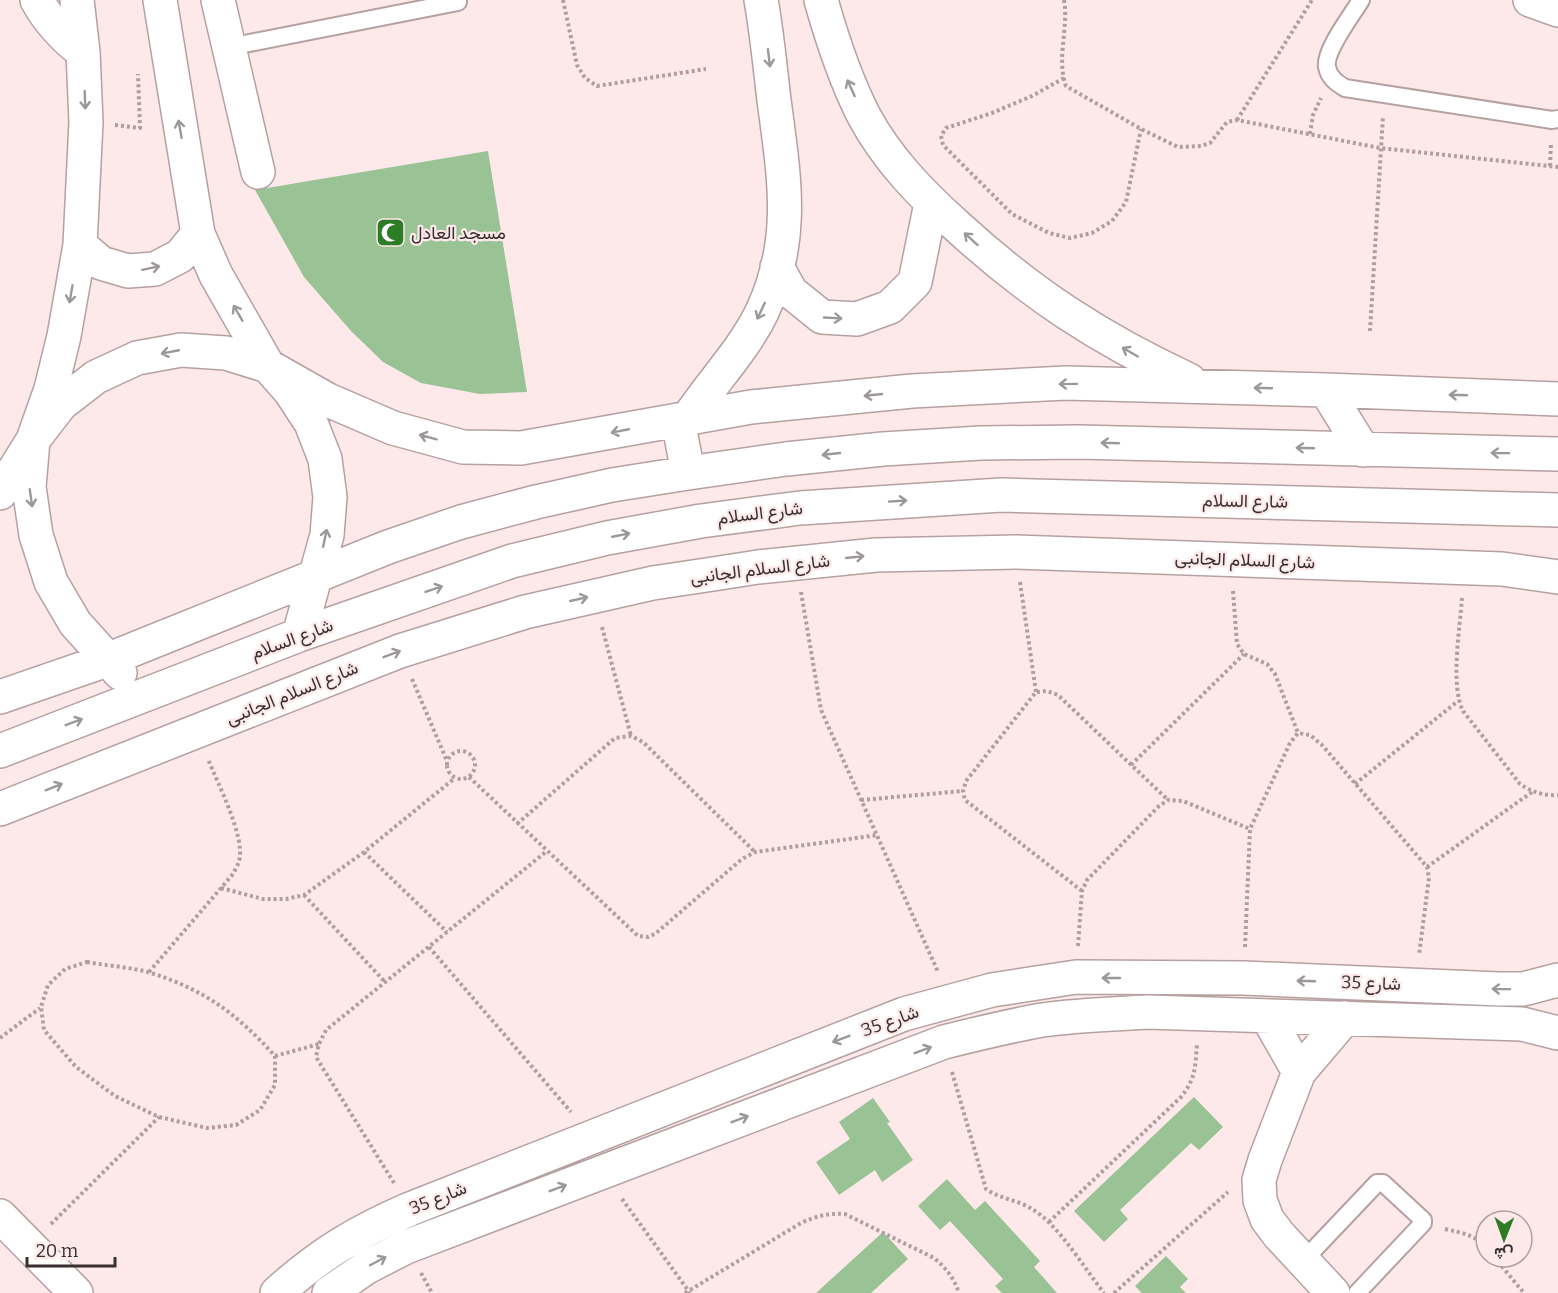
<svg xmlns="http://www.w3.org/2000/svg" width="1558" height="1293" font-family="Bitter,Vazirmatn,serif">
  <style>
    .building { fill: #99c394 }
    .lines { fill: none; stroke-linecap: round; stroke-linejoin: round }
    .lane-casing { stroke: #b5a0a2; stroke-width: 20 }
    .street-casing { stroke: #b5a0a2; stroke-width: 36 }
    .path { stroke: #ae9ea0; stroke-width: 4; stroke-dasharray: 3 3; stroke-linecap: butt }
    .lane { stroke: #fff; stroke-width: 16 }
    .street { stroke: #fff; stroke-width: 33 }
    .oneway { stroke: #9c9898 }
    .labels { text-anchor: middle; stroke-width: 4.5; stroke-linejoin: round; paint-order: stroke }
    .poi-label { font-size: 18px; fill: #383030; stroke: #fde8ea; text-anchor: start }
    .street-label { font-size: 18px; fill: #383030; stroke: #fde8ea }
  </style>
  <rect width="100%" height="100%" fill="#fde8ea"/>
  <path class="building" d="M488 151 527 392 480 394 421 383 383 362 351 331 304 277 255 190Z
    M1194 1097 1223 1127 1199 1150 1191 1143 1120 1210 1128 1219 1104 1242 1074 1211Z
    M873 1098 890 1122 887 1123 913 1160 882 1182 875 1170 839 1195 816 1162 850 1139 839 1122Z
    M947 1179 975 1210 985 1201 1040 1261 1034 1267 1057 1293H1002L995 1286 1003 1279 950 1221 940 1230 918 1206Z
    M883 1232 908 1259 871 1293H816Z
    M1166 1256 1188 1279 1180 1287 1186 1293H1142L1135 1286Z"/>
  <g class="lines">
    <defs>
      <path id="lane" d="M1361 0C1352 15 1324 51 1327 67 1329 78 1337 83 1345 88L1552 120 1558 119
        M229 47 458 2
        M1303 1261 1377 1183H1383L1423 1220V1223L1357 1293"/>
      <path id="street" d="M37 0C49 22 63 37 83 52
        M160 0 198 234 216 275 268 366 328 400 393 428 463 447 521 448 751 407 912 391 1066 383 1326 390 1558 399
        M218 0 258 172
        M821 0C832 39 845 79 864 116 887 159 921 194 958 227 1030 293 1100 339 1189 380
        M1530 0 1558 10
        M80 245 101 263 128 271 155 269 180 256 198 234
        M777 267 791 292 822 317 857 319 890 307 915 282 931 203
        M1326 390 1363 450
        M689 417C712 382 743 351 762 312 796 239 784 176 774 100 770 67 767 33 761 0
        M678 420 688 473
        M0 493 33 440 51 389 64 336 80 245 86 122 83 52 77 0
        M120 673 75 623 51 582 36 535 29 487 33 440 61 404 96 377 137 358 181 350 226 353 268 366 290 391 311 423 325 459 330 497 327 535 299 635
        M0 697 107 660 388 547 461 522 536 502 612 485 688 473 786 459 883 449 981 443 1079 442 1558 454
        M0 751 299 635 512 561 607 538 701 521 800 508 1001 495 1558 510
        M0 809 400 651 525 612 653 583 713 574 758 567 876 555 1016 552 1502 569 1558 577
        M1267 1016 1299 1072
        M0 1216 76 1293
        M277 1293C320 1254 357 1232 410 1209L904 1014 992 990 1076 977 1244 978 1499 989H1523L1558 980
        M329 1293 367 1267 406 1247 944 1042C976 1034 1009 1026 1042 1020 1077 1015 1113 1014 1148 1012L1522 1024 1558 1033
        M1333 1293 1279 1235 1267 1219 1260 1200 1259 1180 1265 1160 1299 1072 1345 1018"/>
    </defs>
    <use href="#lane" class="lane-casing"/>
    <use href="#street" class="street-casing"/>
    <path class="path" d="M563 0 577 65 585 78 597 86 706 69
      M1064 0C1069 27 1056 59 1066 86L1141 129 1178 147 1201 146 1210 143 1227 122 1237 120 1380 148 1558 167
      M1064 78 1032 96 992 113 946 128 941 136 943 145 1012 214 1049 233 1070 238 1092 233 1112 221 1126 202 1141 129
      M1237 120 1312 0
      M115 125 140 128 138 74
      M1310 134 1313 115 1321 98
      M1550 166 1551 143
      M1370 331 1383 116
      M1020 582 1036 692
      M1233 591 1237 644 1244 654 1267 664 1275 674 1298 733
      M801 592 821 710 938 972
      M1462 598C1460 628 1450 685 1463 711L1520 784C1532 792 1544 796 1558 795
      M602 627 631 736
      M412 679 447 761
      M447 765a14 14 0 1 1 28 0a14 14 0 1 1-28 0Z
      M1131 765 1244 654
      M469 777 638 936 648 937 655 934 742 859 755 852 878 835
      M1355 784 1458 701
      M861 800 963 791
      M517 824 615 738 631 736 643 742 755 852
      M364 852 447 932
      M1427 867 1532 792
      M221 888 263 899H286L304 895 364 852 455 778
      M1082 891 965 800 963 791 966 781 1036 692 1047 691 1058 695 1168 800
      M304 895 385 982
      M1078 946 1082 891 1087 880 1159 806 1168 800 1183 801 1250 829
      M429 947 571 1112
      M1245 947 1250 829 1290 743 1298 733 1310 735 1322 745 1427 867 1429 878 1419 955
      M87 962C108 966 131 967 151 973 205 990 237 1014 275 1056V1085L260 1110 236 1125 207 1128 159 1117 115 1096 76 1067 44 1030 41 1007 48 985 65 969Z
      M149 972 233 874C235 870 238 865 239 861 246 838 217 782 208 759
      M0 1038 40 1008
      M275 1056 319 1044
      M952 1072 986 1189C1000 1199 1018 1200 1032 1209 1058 1224 1085 1269 1104 1293
      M394 1183 316 1057 319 1044 326 1030 547 851
      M622 1199 690 1293
      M1049 1222 1181 1097C1196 1078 1195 1068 1197 1044
      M51 1224 159 1117
      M1445 1229C1462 1233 1474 1234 1486 1248
      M1494 1257 1524 1293
      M421 1273 432 1293
      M685 1293 801 1223C816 1216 828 1213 845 1214L934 1258C946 1268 954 1278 959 1293
      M1114 1293 1228 1192"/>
    <use href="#lane" class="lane"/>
    <use href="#street" class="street"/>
  </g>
  <defs><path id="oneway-shaft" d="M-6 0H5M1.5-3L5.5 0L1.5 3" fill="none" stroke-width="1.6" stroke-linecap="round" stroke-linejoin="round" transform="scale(1.5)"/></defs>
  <g class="oneway">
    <use href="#oneway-shaft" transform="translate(769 58) rotate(83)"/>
    <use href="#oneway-shaft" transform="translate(851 88) rotate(-114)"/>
    <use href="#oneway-shaft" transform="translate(85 100) rotate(88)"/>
    <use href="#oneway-shaft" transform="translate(180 129) rotate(-100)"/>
    <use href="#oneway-shaft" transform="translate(971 239) rotate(-138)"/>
    <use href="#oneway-shaft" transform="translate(151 268) rotate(-12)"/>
    <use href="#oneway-shaft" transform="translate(71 294) rotate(100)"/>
    <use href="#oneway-shaft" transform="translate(761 311) rotate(115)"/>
    <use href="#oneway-shaft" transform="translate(238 313) rotate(-120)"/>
    <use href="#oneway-shaft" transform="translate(833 318) rotate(3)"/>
    <use href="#oneway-shaft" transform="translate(170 352) rotate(169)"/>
    <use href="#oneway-shaft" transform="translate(1130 352) rotate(-150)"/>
    <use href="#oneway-shaft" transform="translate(1068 384) rotate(179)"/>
    <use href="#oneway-shaft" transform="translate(1263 388) rotate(-178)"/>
    <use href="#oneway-shaft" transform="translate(873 395) rotate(174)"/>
    <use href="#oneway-shaft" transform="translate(1458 395) rotate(-178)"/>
    <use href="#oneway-shaft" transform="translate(620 431) rotate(169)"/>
    <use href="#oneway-shaft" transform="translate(428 437) rotate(-165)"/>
    <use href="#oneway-shaft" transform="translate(1110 443) rotate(-178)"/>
    <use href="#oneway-shaft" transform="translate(1305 448) rotate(-178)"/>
    <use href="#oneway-shaft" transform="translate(1500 453) rotate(-179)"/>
    <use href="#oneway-shaft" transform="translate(831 454) rotate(174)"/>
    <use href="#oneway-shaft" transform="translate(31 498) rotate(82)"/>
    <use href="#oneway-shaft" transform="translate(898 501) rotate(-4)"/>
    <use href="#oneway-shaft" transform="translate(621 535) rotate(-11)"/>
    <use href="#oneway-shaft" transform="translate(325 538) rotate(-78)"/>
    <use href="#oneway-shaft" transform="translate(855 557) rotate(-6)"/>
    <use href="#oneway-shaft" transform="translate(434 589) rotate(-19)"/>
    <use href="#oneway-shaft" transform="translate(579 599) rotate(-13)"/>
    <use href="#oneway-shaft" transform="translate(392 654) rotate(-21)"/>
    <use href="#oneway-shaft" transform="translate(74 722) rotate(-21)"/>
    <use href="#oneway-shaft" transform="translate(54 787) rotate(-22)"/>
    <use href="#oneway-shaft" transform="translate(1111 978) rotate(-180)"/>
    <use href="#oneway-shaft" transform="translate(1306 981) rotate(-178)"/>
    <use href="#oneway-shaft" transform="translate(1501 989) rotate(-179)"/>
    <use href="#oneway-shaft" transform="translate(841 1039) rotate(159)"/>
    <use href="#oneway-shaft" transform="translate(923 1050) rotate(-21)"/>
    <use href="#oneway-shaft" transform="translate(740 1119) rotate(-21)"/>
    <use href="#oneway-shaft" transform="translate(558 1188) rotate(-21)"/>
    <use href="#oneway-shaft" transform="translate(378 1261) rotate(-28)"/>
  </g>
  <defs>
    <symbol id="mosque-square" viewBox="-11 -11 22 22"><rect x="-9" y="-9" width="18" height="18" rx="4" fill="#2d7d27" stroke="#fde8ea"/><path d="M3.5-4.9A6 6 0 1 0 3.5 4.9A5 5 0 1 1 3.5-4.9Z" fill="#fff"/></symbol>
  </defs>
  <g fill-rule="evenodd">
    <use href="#mosque-square" x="374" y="216" width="33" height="33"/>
  </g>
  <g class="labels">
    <g class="poi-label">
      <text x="411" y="239">مسجد العادل</text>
    </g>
    <g class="street-label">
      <text transform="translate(1245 501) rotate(1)" y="6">شارع السلام</text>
      <text transform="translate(760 513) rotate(-7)" y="6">شارع السلام</text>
      <text transform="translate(1245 560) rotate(2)" y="6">شارع السلام الجانبى</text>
      <text transform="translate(760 569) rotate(-7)" y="6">شارع السلام الجانبى</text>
      <text transform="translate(292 639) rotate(-20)" y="6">شارع السلام</text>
      <text transform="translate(292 693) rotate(-22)" y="6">شارع السلام الجانبى</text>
      <text transform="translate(1371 983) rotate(2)" y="6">شارع 35</text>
      <text transform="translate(890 1021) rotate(-20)" y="6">شارع 35</text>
      <text transform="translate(438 1198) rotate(-22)" y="6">شارع 35</text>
    </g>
  </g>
  <g transform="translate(1504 1239) rotate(181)"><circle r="28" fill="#fde8ea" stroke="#ae9ea0" stroke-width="1.5"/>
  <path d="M0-4.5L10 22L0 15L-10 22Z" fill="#2d7d27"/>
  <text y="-9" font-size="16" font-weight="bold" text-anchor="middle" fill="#383030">ش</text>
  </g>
  <path d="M27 1257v9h88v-9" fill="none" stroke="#383030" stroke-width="3"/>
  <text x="36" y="1257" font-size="18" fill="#383030" stroke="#fde8ea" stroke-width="4.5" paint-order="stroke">20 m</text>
</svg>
